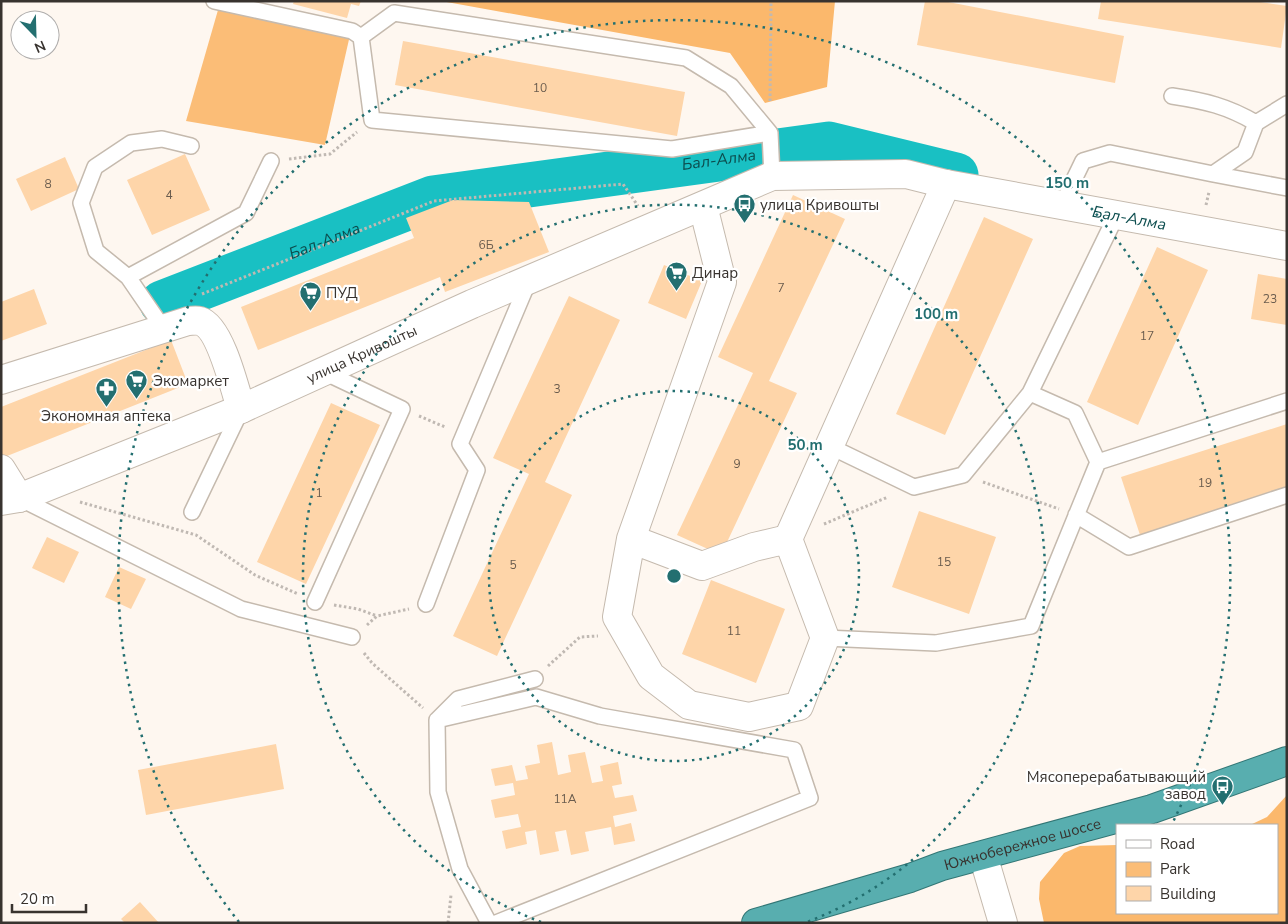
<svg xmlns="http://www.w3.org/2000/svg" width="1288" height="924" font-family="'Nunito Sans',sans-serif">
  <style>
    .green { fill: #fbbd77 }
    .forest { fill: #fbb86c }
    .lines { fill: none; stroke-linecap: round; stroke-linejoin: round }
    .river { stroke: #19c0c3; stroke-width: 45 }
    .building { fill: #fed5a9 }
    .service-casing { stroke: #c5baae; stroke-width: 18 }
    .minor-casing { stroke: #c5baae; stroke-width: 30 }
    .trunk-casing { stroke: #327675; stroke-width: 30 }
    .path { stroke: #c0b9b3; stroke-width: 3; stroke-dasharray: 2.5 2.5; stroke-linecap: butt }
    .service { stroke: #fff; stroke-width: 15 }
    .minor { stroke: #fff; stroke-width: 28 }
    .trunk { stroke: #58aeaf; stroke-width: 28 }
    .ring { fill: none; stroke: #236f70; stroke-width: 2.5; stroke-dasharray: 2.5 5 }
    .labels { text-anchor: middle; stroke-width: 4.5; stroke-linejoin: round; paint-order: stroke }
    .number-label { font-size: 12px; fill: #6a5c4e }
    .poi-label { font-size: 15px; fill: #38332f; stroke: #fff; text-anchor: start }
    .street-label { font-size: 15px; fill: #38332f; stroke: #fff }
    .water-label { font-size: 16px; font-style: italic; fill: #0c4d4e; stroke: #fff }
    .centre { fill: #236f70; stroke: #fff; stroke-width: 2.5 }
    .ring-label { font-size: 15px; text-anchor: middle; font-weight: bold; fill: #236f70; stroke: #fff; stroke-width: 4.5; stroke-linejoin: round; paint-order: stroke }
  </style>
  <rect width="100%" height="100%" fill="#fef7f0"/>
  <path class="green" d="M218 10 350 35 325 145 186 121Z"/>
  <path class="forest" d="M441 1H835L827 87 765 103 730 53Z
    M1287 795V923H1044L1039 899 1040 882 1064 853 1080 846 1117 845V913H1277V825H1250L1267 817Z"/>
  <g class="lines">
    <path class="river" id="s1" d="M162 303 433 198 829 144 956 175"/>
  </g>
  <path class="building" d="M294 1H361L359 6 351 4 347 18 293 4Z
    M925 1H943L1124 36 1115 83 917 45Z
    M1101 1H1254L1287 6 1281 48 1098 19Z
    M403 41 685 92 677 136 395 85Z
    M185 154 210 210 152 235 127 180Z
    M65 157 79 189 31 211 16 179Z
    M793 195 845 219 769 381 797 393 721 555 677 535 753 373 718 357Z
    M453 200 529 202 549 252 445 292 440 277 258 350 241 307 414 238 406 218Z
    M984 217 1033 239 945 435 896 414Z
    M1157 247 1208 270 1138 425 1087 402Z
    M664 265 702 281 686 319 648 303Z
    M1258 274 1287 279V325L1251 319Z
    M34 289 47 324 1 341V302Z
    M569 296 620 320 545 482 572 495 497 656 453 636 529 474 493 458Z
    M171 340 188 384 2 458 1 407Z
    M331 403 380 425 306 584 257 562Z
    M1287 424V488L1140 535 1121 477Z
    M919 511 996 537 969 614 892 587Z
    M47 537 79 552 64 583 32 568Z
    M119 567 146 579 131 609 105 597Z
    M711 580 785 609 756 683 682 654Z
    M552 742 558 775 571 772 568 755 585 752 592 783 603 781 600 766 618 762 622 784 612 786 615 798 633 795 637 811 613 816 615 827 631 823 635 841 614 845 611 827 585 832 589 851 571 855 566 830 555 832 559 851 540 855 536 830 525 832 527 844 506 849 502 831 521 827 518 814 495 818 491 800 515 795 513 783 495 786 491 769 512 765 516 781 528 779 525 766 540 763 537 745Z
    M276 744 284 789 146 815 138 770Z
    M140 902 159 923H125L121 919Z"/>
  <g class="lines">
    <defs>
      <path id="service" d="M214 1 352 31 361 37 372 120 672 149 770 133
        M361 37 394 13 686 58 731 86 770 133 772 176
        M1256 123 1287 104
        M1213 174 1287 188
        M1066 204 1068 192 1083 161 1110 153 1213 174 1245 152 1256 123C1227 106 1205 101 1172 96
        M128 277 96 251 81 203 95 167 131 143 162 139 191 146
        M163 328 128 277 246 213 271 161
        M1030 393 1075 413 1098 462
        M829 446 914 487 963 475 1030 393 1117 214
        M19 498 241 609 352 637
        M192 512 241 410
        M1076 515 1129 547 1287 495
        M315 602 402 409 324 372
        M426 604 477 470 460 444 529 280
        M825 638 936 643 1031 626 1098 462 1287 401
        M437 720 458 699 535 679
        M489 923 460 869 438 792 437 720 536 697 600 716 794 750 810 798 496 923"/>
      <g id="minor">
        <path d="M1 380 188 321C191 321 196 320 200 321 220 327 235 389 241 409"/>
        <path d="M1 469 19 498"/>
        <path id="s2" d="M1 501 19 498 241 409 472 304 772 176 906 174 946 184 1287 246"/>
        <path d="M631 539 617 617 651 676 689 705 749 717 799 706 825 638 788 539 754 547 702 566 631 539 722 282 703 206"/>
        <path d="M788 539 946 184"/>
        <path d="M985 862 1003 923"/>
      </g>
      <g id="trunk">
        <path id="s3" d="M756 923 910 878 942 866 1152 809 1287 761"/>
      </g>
    </defs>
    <use href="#service" class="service-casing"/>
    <use href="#minor" class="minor-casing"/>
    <use href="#trunk" class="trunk-casing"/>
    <path class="path" d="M770 101 771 1
      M289 159 330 154 357 132
      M1206 205 1209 192
      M202 294 434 201 623 184 638 206
      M419 416 445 427
      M983 482 1059 509
      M80 502 196 535 255 575 298 594
      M824 524 888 497
      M334 605 358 609 377 616
      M367 625 377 616 409 609
      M364 653 372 663 423 708
      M548 666 580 637 598 636
      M448 923 451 895"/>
    <use href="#service" class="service"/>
    <use href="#minor" class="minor"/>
    <use href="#trunk" class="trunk"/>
  </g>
  <g class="ring">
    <circle cx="674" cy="576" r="185"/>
    <path d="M541 922A371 371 0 1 1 807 922"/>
    <path d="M239 922A556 556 0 1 1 1172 824"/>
  </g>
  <defs>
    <symbol id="bus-pin" viewBox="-11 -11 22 30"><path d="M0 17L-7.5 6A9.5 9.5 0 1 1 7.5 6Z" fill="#236f70" stroke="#fff"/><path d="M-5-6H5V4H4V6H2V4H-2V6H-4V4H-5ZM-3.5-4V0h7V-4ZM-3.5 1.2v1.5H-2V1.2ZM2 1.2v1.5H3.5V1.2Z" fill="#fff"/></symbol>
    <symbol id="supermarket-pin" viewBox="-11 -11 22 30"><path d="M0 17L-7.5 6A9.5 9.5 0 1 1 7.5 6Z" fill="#236f70" stroke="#fff"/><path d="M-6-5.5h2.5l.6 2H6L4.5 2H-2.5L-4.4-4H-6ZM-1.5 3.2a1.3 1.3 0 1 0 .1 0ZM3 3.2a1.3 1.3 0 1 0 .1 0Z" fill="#fff"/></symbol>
    <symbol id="pharmacy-pin" viewBox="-11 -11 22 30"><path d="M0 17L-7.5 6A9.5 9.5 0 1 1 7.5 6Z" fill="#236f70" stroke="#fff"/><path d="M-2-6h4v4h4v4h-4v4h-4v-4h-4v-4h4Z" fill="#fff"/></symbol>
  </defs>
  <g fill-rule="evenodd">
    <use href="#bus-pin" x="732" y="192" width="25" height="34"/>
    <use href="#supermarket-pin" x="664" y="260" width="25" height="34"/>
    <use href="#supermarket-pin" x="298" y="280" width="25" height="34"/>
    <use href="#supermarket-pin" x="124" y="368" width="25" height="34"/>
    <use href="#pharmacy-pin" x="94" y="376" width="25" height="34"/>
    <use href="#bus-pin" x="1210" y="774" width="25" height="34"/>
  </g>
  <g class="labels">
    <g class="number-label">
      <text x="540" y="92">10</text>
      <text x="48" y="188">8</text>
      <text x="169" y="199">4</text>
      <text x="486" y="249">6Б</text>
      <text x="781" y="292">7</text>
      <text x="1270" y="303">23</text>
      <text x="1147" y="340">17</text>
      <text x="557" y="393">3</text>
      <text x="737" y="468">9</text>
      <text x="1205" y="487">19</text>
      <text x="319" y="497">1</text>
      <text x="944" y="566">15</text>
      <text x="513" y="569">5</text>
      <text x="734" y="635">11</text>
      <text x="565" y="803">11А</text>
    </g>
    <g class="poi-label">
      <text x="760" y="210">улица Кривошты</text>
      <text x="692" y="278">Динар</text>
      <text x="326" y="298">ПУД</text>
      <text x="153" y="386">Экомаркет</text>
      <text x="106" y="421" text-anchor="middle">Экономная аптека</text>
      <text x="1206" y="782" text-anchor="end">Мясоперерабатывающий<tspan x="1206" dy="17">завод</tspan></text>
    </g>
    <g class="street-label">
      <text dy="5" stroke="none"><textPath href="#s2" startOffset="390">улица Кривошты</textPath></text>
      <text dy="5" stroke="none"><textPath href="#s3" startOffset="278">Южнобережное шоссе</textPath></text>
    </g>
    <g class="water-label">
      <text dy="6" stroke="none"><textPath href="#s1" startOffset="579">Бал-Алма</textPath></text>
      <text dy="6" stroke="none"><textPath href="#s2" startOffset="1199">Бал-Алма</textPath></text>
      <text dy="6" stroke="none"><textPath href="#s1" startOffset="174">Бал-Алма</textPath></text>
    </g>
  </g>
  <circle cx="674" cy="576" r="8" class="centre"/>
  <g class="ring-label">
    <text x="1067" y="188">150 m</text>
    <text x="936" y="319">100 m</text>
    <text x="805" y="450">50 m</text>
  </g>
  <rect width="1288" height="924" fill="none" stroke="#38332f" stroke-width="5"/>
  <rect x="1116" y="824" width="162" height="90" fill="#ffffff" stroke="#afadac"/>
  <rect x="1126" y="840" width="25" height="8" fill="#ffffff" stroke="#afadac"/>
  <text x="1160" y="849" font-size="15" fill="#38332f">Road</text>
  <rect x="1126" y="862" width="25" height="15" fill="#fbbd77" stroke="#afadac"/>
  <text x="1160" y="874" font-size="15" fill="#38332f">Park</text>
  <rect x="1126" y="886" width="25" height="15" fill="#fed5a9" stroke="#afadac"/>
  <text x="1160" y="899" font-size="15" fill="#38332f">Building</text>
  <g transform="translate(35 35) rotate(157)"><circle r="24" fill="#ffffff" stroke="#afadac"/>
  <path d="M0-4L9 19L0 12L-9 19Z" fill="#236f70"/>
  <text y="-8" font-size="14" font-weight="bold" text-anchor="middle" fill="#38332f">N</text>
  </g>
  <path d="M12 904v8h74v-8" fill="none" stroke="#38332f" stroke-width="2.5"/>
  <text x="20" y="904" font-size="15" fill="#38332f" stroke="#ffffff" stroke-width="4" paint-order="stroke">20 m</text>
</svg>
